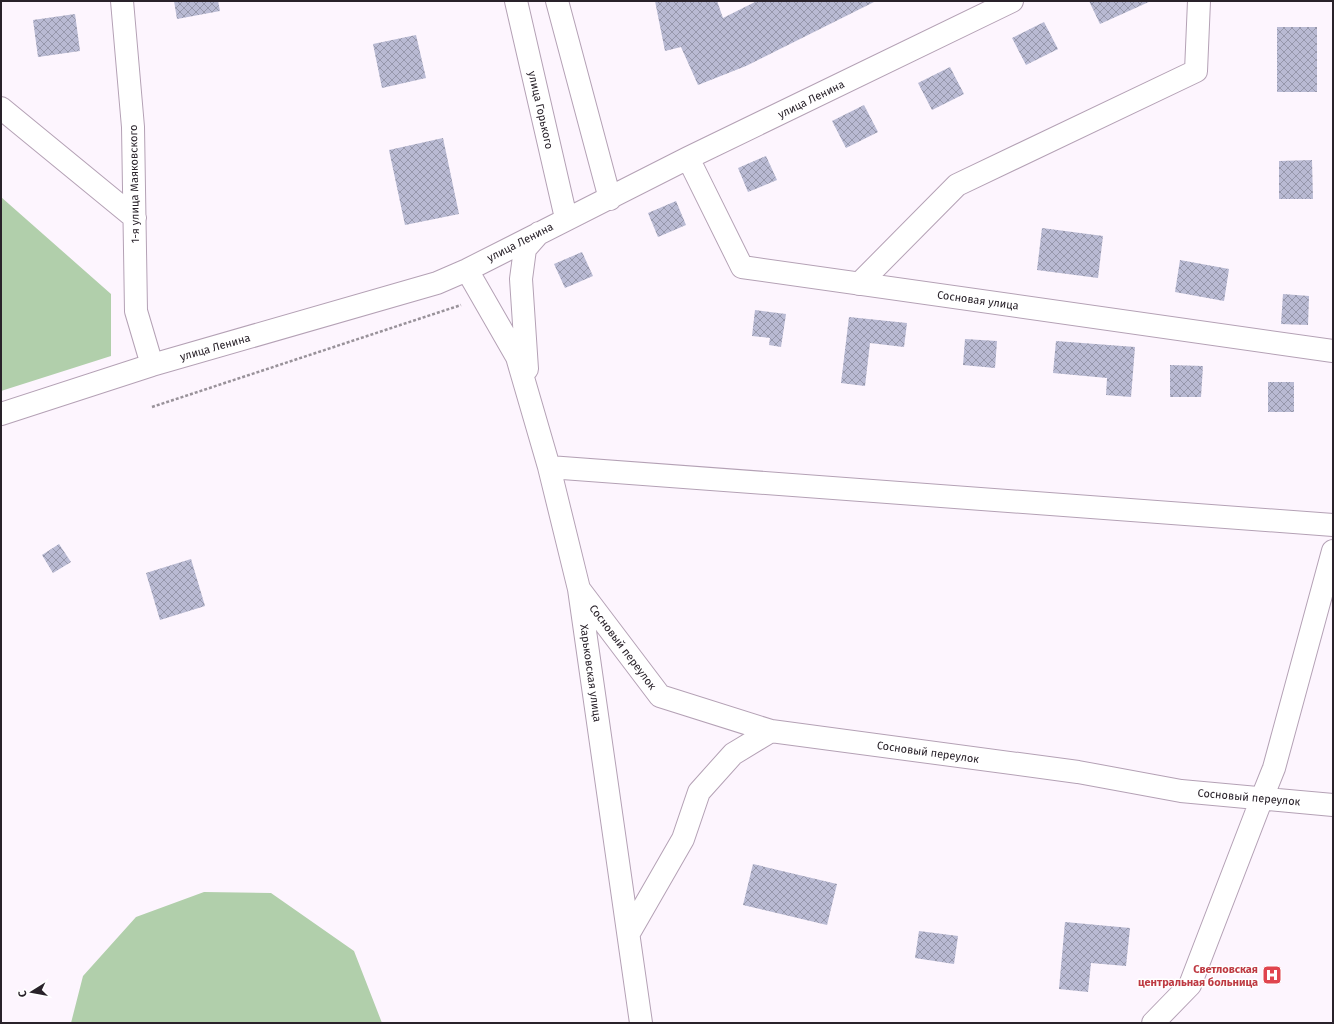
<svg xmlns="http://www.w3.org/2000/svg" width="1334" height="1024" font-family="'Fira Sans',sans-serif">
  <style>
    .green { fill: #b1cfab }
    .building { fill: url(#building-cross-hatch) }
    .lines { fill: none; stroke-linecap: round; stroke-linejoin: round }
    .minor-casing { stroke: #b4a1b5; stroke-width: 24 }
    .path { stroke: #99929a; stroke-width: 2.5; stroke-dasharray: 3 2; stroke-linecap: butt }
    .minor { stroke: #fff; stroke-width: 22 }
    .labels { text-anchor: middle; stroke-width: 3; stroke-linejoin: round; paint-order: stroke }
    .street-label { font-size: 11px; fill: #29222a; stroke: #fff }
    .health-label { font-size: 11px; font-weight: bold; fill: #be3a42; stroke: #fff; text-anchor: end }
  </style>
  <defs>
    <pattern id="building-cross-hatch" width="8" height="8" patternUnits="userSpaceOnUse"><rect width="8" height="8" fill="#b9bad3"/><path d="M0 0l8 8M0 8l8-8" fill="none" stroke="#9697ab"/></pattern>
  </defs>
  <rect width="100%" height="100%" fill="#fdf5fe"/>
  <path class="green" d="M1 197 111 294V356L1 391Z
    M204 892 271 893 354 951 382 1023H71L83 976 136 917Z"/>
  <path class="building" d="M174 1H218L220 11 177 19Z
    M655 1H717L723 18 757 1H876L746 66 698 85 681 47 665 51Z
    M1089 1H1151L1100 24Z
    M75 14 80 51 38 57 33 20Z
    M1044 22 1058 49 1026 65 1012 38Z
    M1277 27H1317V92H1277Z
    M416 35 426 78 382 88 373 44Z
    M950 67 964 94 932 110 918 83Z
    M864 105 878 132 846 148 832 121Z
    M443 138 459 214 405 225 389 150Z
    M766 156 777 180 748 192 738 168Z
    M1312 160 1313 199H1279V161Z
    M676 201 686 225 658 237 648 213Z
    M1042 228 1103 236 1098 278 1037 270Z
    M582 252 593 276 565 288 554 264Z
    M1180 260 1229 269 1224 301 1175 292Z
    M1283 294 1309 296 1308 325 1281 324Z
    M755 310 786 314 781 347 769 345 770 338 752 336Z
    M849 317 907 323 904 347 870 343 865 386 841 383Z
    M965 339 997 341 995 368 963 365Z
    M1056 341 1135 347 1131 397 1106 395 1107 378 1053 373Z
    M1170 365 1203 366 1201 397H1170Z
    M1268 382H1294V412H1268Z
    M59 544 71 562 53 573 42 555Z
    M191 559 205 606 160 620 146 573Z
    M753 864 837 884 827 925 743 905Z
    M1065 922 1130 928 1126 966 1091 963 1088 992 1059 989Z
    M919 931 958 936 954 964 915 958Z"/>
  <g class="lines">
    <defs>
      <path id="minor" d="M122 1 133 127 136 311 152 365
        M516 1 566 218
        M557 1 610 199
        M1 108 135 218
        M688 158 742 267 1333 351
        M467 270 517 357 549 467 579 589 641 1023
        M859 284 957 185 1196 71 1199 1
        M527 369 521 279 525 249 539 233
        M1 414 152 365 437 283 467 270 688 158 1012 1
        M549 467 1333 525
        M579 589 660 696 771 731 1078 772 1181 791 1333 805
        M629 933 683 839 699 792 733 754 771 731
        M1153 1023 1190 985 1262 798 1274 768 1333 551"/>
    </defs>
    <use href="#minor" class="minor-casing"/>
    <path class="path" d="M152 407 461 305"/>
    <use href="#minor" class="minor"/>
  </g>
  <defs>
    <symbol id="hospital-square" viewBox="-11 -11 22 22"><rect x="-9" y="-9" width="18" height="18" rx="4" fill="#e0444e" stroke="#fff"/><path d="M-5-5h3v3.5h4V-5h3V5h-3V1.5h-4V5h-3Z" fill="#fff"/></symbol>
  </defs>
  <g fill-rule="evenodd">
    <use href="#hospital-square" x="1261" y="964" width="22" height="22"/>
  </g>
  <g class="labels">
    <g class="street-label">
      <text transform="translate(811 99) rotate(-26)" y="4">улица Ленина</text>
      <text transform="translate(541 110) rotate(77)" y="4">улица Горького</text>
      <text transform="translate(134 184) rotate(-91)" y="4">1-я улица Маяковского</text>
      <text transform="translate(520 242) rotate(-27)" y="4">улица Ленина</text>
      <text transform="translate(978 300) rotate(8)" y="4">Сосновая улица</text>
      <text transform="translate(215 347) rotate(-16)" y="4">улица Ленина</text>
      <text transform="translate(623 647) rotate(53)" y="4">Сосновый переулок</text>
      <text transform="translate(591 673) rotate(82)" y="4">Харьковская улица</text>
      <text transform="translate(928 752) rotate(8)" y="4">Сосновый переулок</text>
      <text transform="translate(1249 797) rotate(5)" y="4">Сосновый переулок</text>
    </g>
    <g class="health-label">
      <text x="1258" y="973">Светловская<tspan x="1258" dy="13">центральная больница</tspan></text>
    </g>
  </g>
  <rect width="1334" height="1024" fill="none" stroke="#29222a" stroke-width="4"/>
  <g transform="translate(32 992) rotate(259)" stroke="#ffffff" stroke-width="3" paint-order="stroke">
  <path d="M0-3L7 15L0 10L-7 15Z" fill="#29222a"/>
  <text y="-6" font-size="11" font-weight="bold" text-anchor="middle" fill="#29222a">С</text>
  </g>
</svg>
